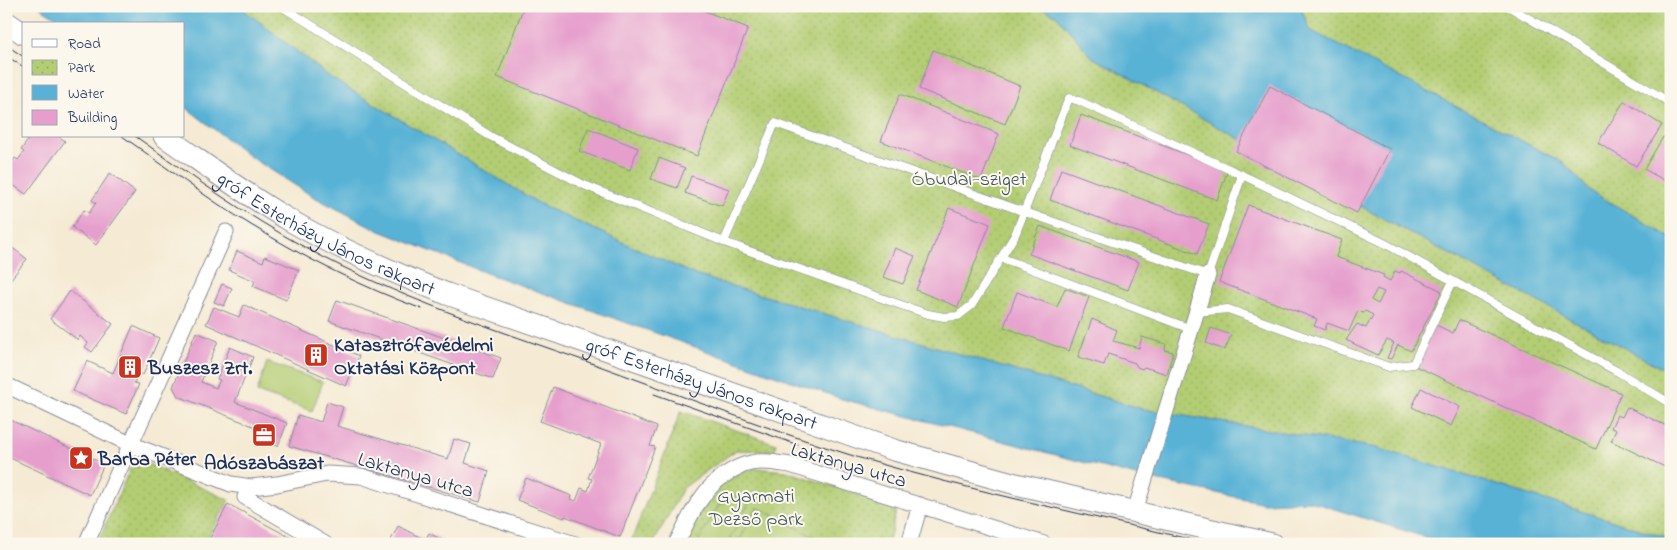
<svg xmlns="http://www.w3.org/2000/svg" width="1677" height="550" font-family="'Indie Flower',sans-serif">
  <style>
    .park { fill: url(#park-dots); stroke: #677e68 }
    .pitch { fill: #b3cd73; stroke: #677e68 }
    .water { fill: #59b2d6; stroke: #3a709a }
    .building { fill: #e69fcd; fill-rule: evenodd }
    .lines { fill: none; stroke-linecap: round; stroke-linejoin: round }
    .lane-casing { stroke: #888c98; stroke-width: 9 }
    .street-casing { stroke: #888c98; stroke-width: 17 }
    .secondary-casing { stroke: #888c98; stroke-width: 23 }
    .lane { stroke: #fff; stroke-width: 8 }
    .street { stroke: #fff; stroke-width: 15 }
    .secondary { stroke: #fff; stroke-width: 21 }
    .tram { stroke: #1b2f5e; stroke-width: 1 }
    .labels { text-anchor: middle; stroke-width: 4; stroke-linejoin: round; paint-order: stroke }
    .park-label { font-size: 20px; fill: #415663; stroke: #fbf7ec }
    .street-label { font-size: 20px; fill: #1b2f5e; stroke: #fbf7ec }
    .poi-label { font-size: 20px; font-weight: bold; fill: #1b2f5e; stroke: #fbf7ec; text-anchor: start }
  </style>
  <defs>
    <pattern id="park-dots" width="8" height="8" patternUnits="userSpaceOnUse" patternTransform="scale(1.25)"><rect width="8" height="8" fill="#b3cd73"/><path d="M2 2h.1M6 6h.1" fill="none" stroke="#99b066" stroke-width="1.8" stroke-linecap="round"/></pattern>
  </defs>
  <rect width="100%" height="100%" fill="#fbf7ec"/>
  <filter id="ink" filterUnits="userSpaceOnUse"><feTurbulence type="fractalNoise" baseFrequency=".02" numOctaves="2"/><feDisplacementMap in="SourceGraphic" scale="10" xChannelSelector="R" yChannelSelector="G"/><feConvolveMatrix kernelMatrix="1 2 1 2 8 2 1 2 1" color-interpolation-filters="sRGB"/></filter>
  <filter id="wash" filterUnits="userSpaceOnUse"><feTurbulence type="fractalNoise" baseFrequency=".0096" numOctaves="4" result="noise"/><feDisplacementMap in="SourceGraphic" scale="20" xChannelSelector="R" yChannelSelector="G"/><feGaussianBlur stdDeviation="1.12" result="paint"/><feColorMatrix in="noise" values="0 0 0 0 0 0 0 0 0 0 0 0 0 0 0 0 0 1.4 0 .05"/><feComposite in="paint" operator="in"/></filter>
  <g filter="url(#wash)">
    <rect width="100%" height="100%" fill="#f5ead3"/>
    <path class="park" d="M239 6H1039L1057 16 1092 57 1373 213 1671 373V539L1377 448 1143 409 695 275 545 207 331 78Z
      M1297 6H1671V238L1589 190 1564 163 1310 30 1301 8Z
      M681 411 776 444 774 451 736 450 683 488 653 544H645L632 539Z
      M144 462 229 500 204 544H97L130 469Z
      M755 468 786 471 897 507 888 544H681C701 509 714 480 755 468Z"/>
    <path class="pitch" d="M267 362 323 382 312 411 257 392Z
      M737 495 750 501 727 544H697L719 505Z
      M757 507 825 542 824 544H738Z"/>
    <path class="water" d="M38 6H239L331 78 545 207 695 275 1143 409 1377 448 1671 539V544H1447L1309 501 1264 503 1136 476 842 399 486 273 380 231 312 196 249 156 184 106V24H66Z
      M1039 6H1297L1301 8 1310 30 1564 163 1589 190 1671 238V373L1373 213 1092 57 1057 16Z"/>
    <g id="blocks">
      <path class="building" d="M524 6H692L748 28 697 156 497 77Z
        M933 50 1020 86 1005 124 919 89Z
        M1270 86 1390 149 1357 213 1236 151Z
        M900 94 999 134 981 180 881 141Z
        M1624 101 1662 125 1636 166 1598 143Z
        M1081 115 1228 170 1217 200 1070 145Z
        M588 128 638 148 630 170 579 151Z
        M31 136H58L65 141 26 194 6 180V170L15 158 18 160 24 152 21 150Z
        M1663 137 1671 141V184L1644 169Z
        M659 158 685 168 677 188 651 179Z
        M1061 169 1209 224 1197 254 1050 200Z
        M110 173 135 192 96 245 72 227 84 210 89 213 96 203 92 200Z
        M691 176 729 189 722 206 685 193Z
        M1248 205 1342 240 1336 257 1384 275 1383 277 1390 281 1395 271 1400 273 1401 271 1442 291 1411 351 1398 345 1391 359 1387 358 1394 343 1387 340 1378 355 1346 340 1357 324 1366 328 1373 315 1365 311 1364 313 1358 311 1349 331 1327 323 1325 330 1314 326 1317 319 1219 282ZM1377 289 1384 292 1378 304 1371 300Z
        M949 208 990 224 958 307 916 290Z
        M1040 226 1139 262 1128 290 1029 254Z
        M6 243 27 259 6 285Z
        M895 248 915 256 903 284 883 277Z
        M237 251 263 262 265 256 299 270 286 300 253 286 255 281 229 270Z
        M222 284 232 288 224 306 214 302Z
        M1065 288 1089 297 1069 351 1004 327 1017 292 1057 307Z
        M70 291 113 324 92 352 85 347 88 343 80 336 78 340 50 319Z
        M337 300 501 358 493 379 329 321Z
        M244 305 359 356 346 386 206 324 214 307 239 317Z
        M1092 319 1117 330 1113 341 1139 348 1142 337 1166 344 1165 350 1173 352 1167 374 1144 367 1142 369 1137 367 1135 363 1108 354 1104 365 1078 357Z
        M1459 320 1621 393 1596 449 1415 366 1436 325 1453 333Z
        M133 326 159 338 143 375 139 373 134 383 139 384 126 414 73 391 87 361 113 373Z
        M1211 328 1231 335 1225 350 1206 343Z
        M196 332 218 341 201 382 216 388 220 380 217 379 230 347 253 357 235 402 287 423 278 446 260 439 263 430 178 396 173 387Z
        M553 387 657 427 650 446 655 447 620 537 565 516 564 518 517 500 526 478 572 496 571 499 576 501 581 488 588 491 592 479 588 478 601 444 540 421Z
        M1421 388 1460 407 1451 426 1412 407Z
        M327 402 343 407 337 426 448 459 454 439 471 444 465 463 489 471 480 502 289 446 298 415 321 422Z
        M1627 407 1671 428V470L1611 441 1616 430 1611 428 1617 415 1622 417Z
        M6 418 104 464 90 495 6 456Z
        M228 504 295 540 294 544H207Z
        M398 526 425 540 429 533 449 544H389Z
        M961 539 973 542V544H960Z"/>
    </g>
  </g>
  <g filter="url(#ink)">
    <use href="#blocks" fill-opacity="0" stroke="#888c98" stroke-width="1"/>
    <g class="lines">
      <defs>
        <path id="lane" d="M281 6 490 136 584 185 724 242 901 305 928 314 944 317 958 316 972 305 1015 235 1069 98 1079 101 1242 175
          M1508 6 1671 103
          M724 242 775 123 1025 212 1208 275 1242 175 1384 243 1620 373 1671 404
          M1002 258 1191 329
          M1196 312 1228 309 1389 367 1413 364 1453 281"/>
        <path id="street" d="M6 385 130 444 231 484 251 487 277 484 327 474 361 476 575 544
          M245 497 325 544
          M1135 511 1208 275
          M86 544 226 232
          M676 544C684 529 691 512 701 499 711 483 732 467 751 463 763 460 778 463 790 465L1044 544
          M909 544 920 505"/>
        <g id="secondary">
          <path d="M6 22 24 34"/>
          <path id="s1" d="M164 136C206 165 247 196 291 221 341 250 394 273 447 294L894 450 1016 484 1272 544"/>
        </g>
      </defs>
      <use href="#lane" class="lane-casing"/>
      <use href="#street" class="street-casing"/>
      <use href="#secondary" class="secondary-casing"/>
      <use href="#lane" class="lane"/>
      <use href="#street" class="street"/>
      <use href="#secondary" class="secondary"/>
      <path class="tram" d="M6 45 24 57
        M6 56 24 67
        M122 136C165 166 206 198 251 225 305 258 362 287 422 309
        M135 136C191 176 246 215 306 248 396 297 494 329 591 363 680 395 769 430 860 458 975 492 1093 516 1210 544
        M654 394 798 445"/>
    </g>
  </g>
  <defs>
    <symbol id="building-square" viewBox="-11 -11 22 22"><rect x="-9" y="-9" width="18" height="18" rx="4" fill="#c8321e" stroke="#fbf7ec"/><path d="M-4-6H4V6H1V3H-1V6H-4ZM-2.5-4.3h1.7v1.8h-1.7ZM.8-4.3h1.7v1.8H.8ZM-2.5-1h1.7V.8h-1.7ZM.8-1h1.7V.8H.8Z" fill="#fff"/></symbol>
    <symbol id="office-square" viewBox="-11 -11 22 22"><rect x="-9" y="-9" width="18" height="18" rx="4" fill="#c8321e" stroke="#fbf7ec"/><path d="M-6-3h4V-5.5h4V-3h4V5H-6ZM-1-4.5V-3h2v-1.5ZM-6 0V1H6V0Z" fill="#fff"/></symbol>
    <symbol id="sight-square" viewBox="-11 -11 22 22"><rect x="-9" y="-9" width="18" height="18" rx="4" fill="#c8321e" stroke="#fbf7ec"/><path d="M0-6L1.8-2.2L6-1.7L2.9 1.2L3.7 5.4L0 3.3L-3.7 5.4L-2.9 1.2L-6-1.7L-1.8-2.2Z" fill="#fff"/></symbol>
  </defs>
  <g fill-rule="evenodd">
    <use href="#building-square" x="302" y="341" width="28" height="28"/>
    <use href="#building-square" x="116" y="353" width="28" height="28"/>
    <use href="#office-square" x="250" y="421" width="28" height="28"/>
    <use href="#sight-square" x="67" y="444" width="28" height="28"/>
  </g>
  <g class="labels">
    <g class="park-label">
      <text x="969" y="185">Óbudai-sziget</text>
      <text x="756" y="502">Gyarmati<tspan x="756" dy="23">Dezső park</tspan></text>
    </g>
    <g class="street-label">
      <text dy="7" stroke="none"><textPath href="#s1" startOffset="190">gróf Esterházy János rakpart</textPath></text>
      <text dy="7" stroke="none"><textPath href="#s1" startOffset="595">gróf Esterházy János rakpart</textPath></text>
      <text transform="translate(849 464) rotate(16)" y="7">Laktanya utca</text>
      <text transform="translate(416 474) rotate(16)" y="7">Laktanya utca</text>
    </g>
    <g class="poi-label">
      <text x="334" y="351">Katasztrófavédelmi<tspan x="334" dy="23">Oktatási Központ</tspan></text>
      <text x="148" y="374">Buszesz Zrt.</text>
      <text x="98" y="465">Barba Péter</text>
      <text x="264" y="469" text-anchor="middle">Adószabászat</text>
    </g>
  </g>
  <rect width="1677" height="550" fill="none" stroke="#fbf7ec" stroke-width="25"/>
  <rect x="22" y="22" width="162" height="115" fill="#fbf7ec" stroke="#a1a7b3"/>
  <rect x="32" y="39" width="25" height="8" fill="#ffffff" stroke="#a1a7b3"/>
  <text x="68" y="48" font-size="15" fill="#1b2f5e">Road</text>
  <rect x="32" y="60" width="25" height="15" fill="url(#park-dots)" stroke="#a1a7b3"/>
  <text x="68" y="72" font-size="15" fill="#1b2f5e">Park</text>
  <rect x="32" y="85" width="25" height="15" fill="#59b2d6" stroke="#a1a7b3"/>
  <text x="68" y="98" font-size="15" fill="#1b2f5e">Water</text>
  <rect x="32" y="110" width="25" height="15" fill="#e69fcd" stroke="#a1a7b3"/>
  <text x="68" y="122" font-size="15" fill="#1b2f5e">Building</text>
</svg>
